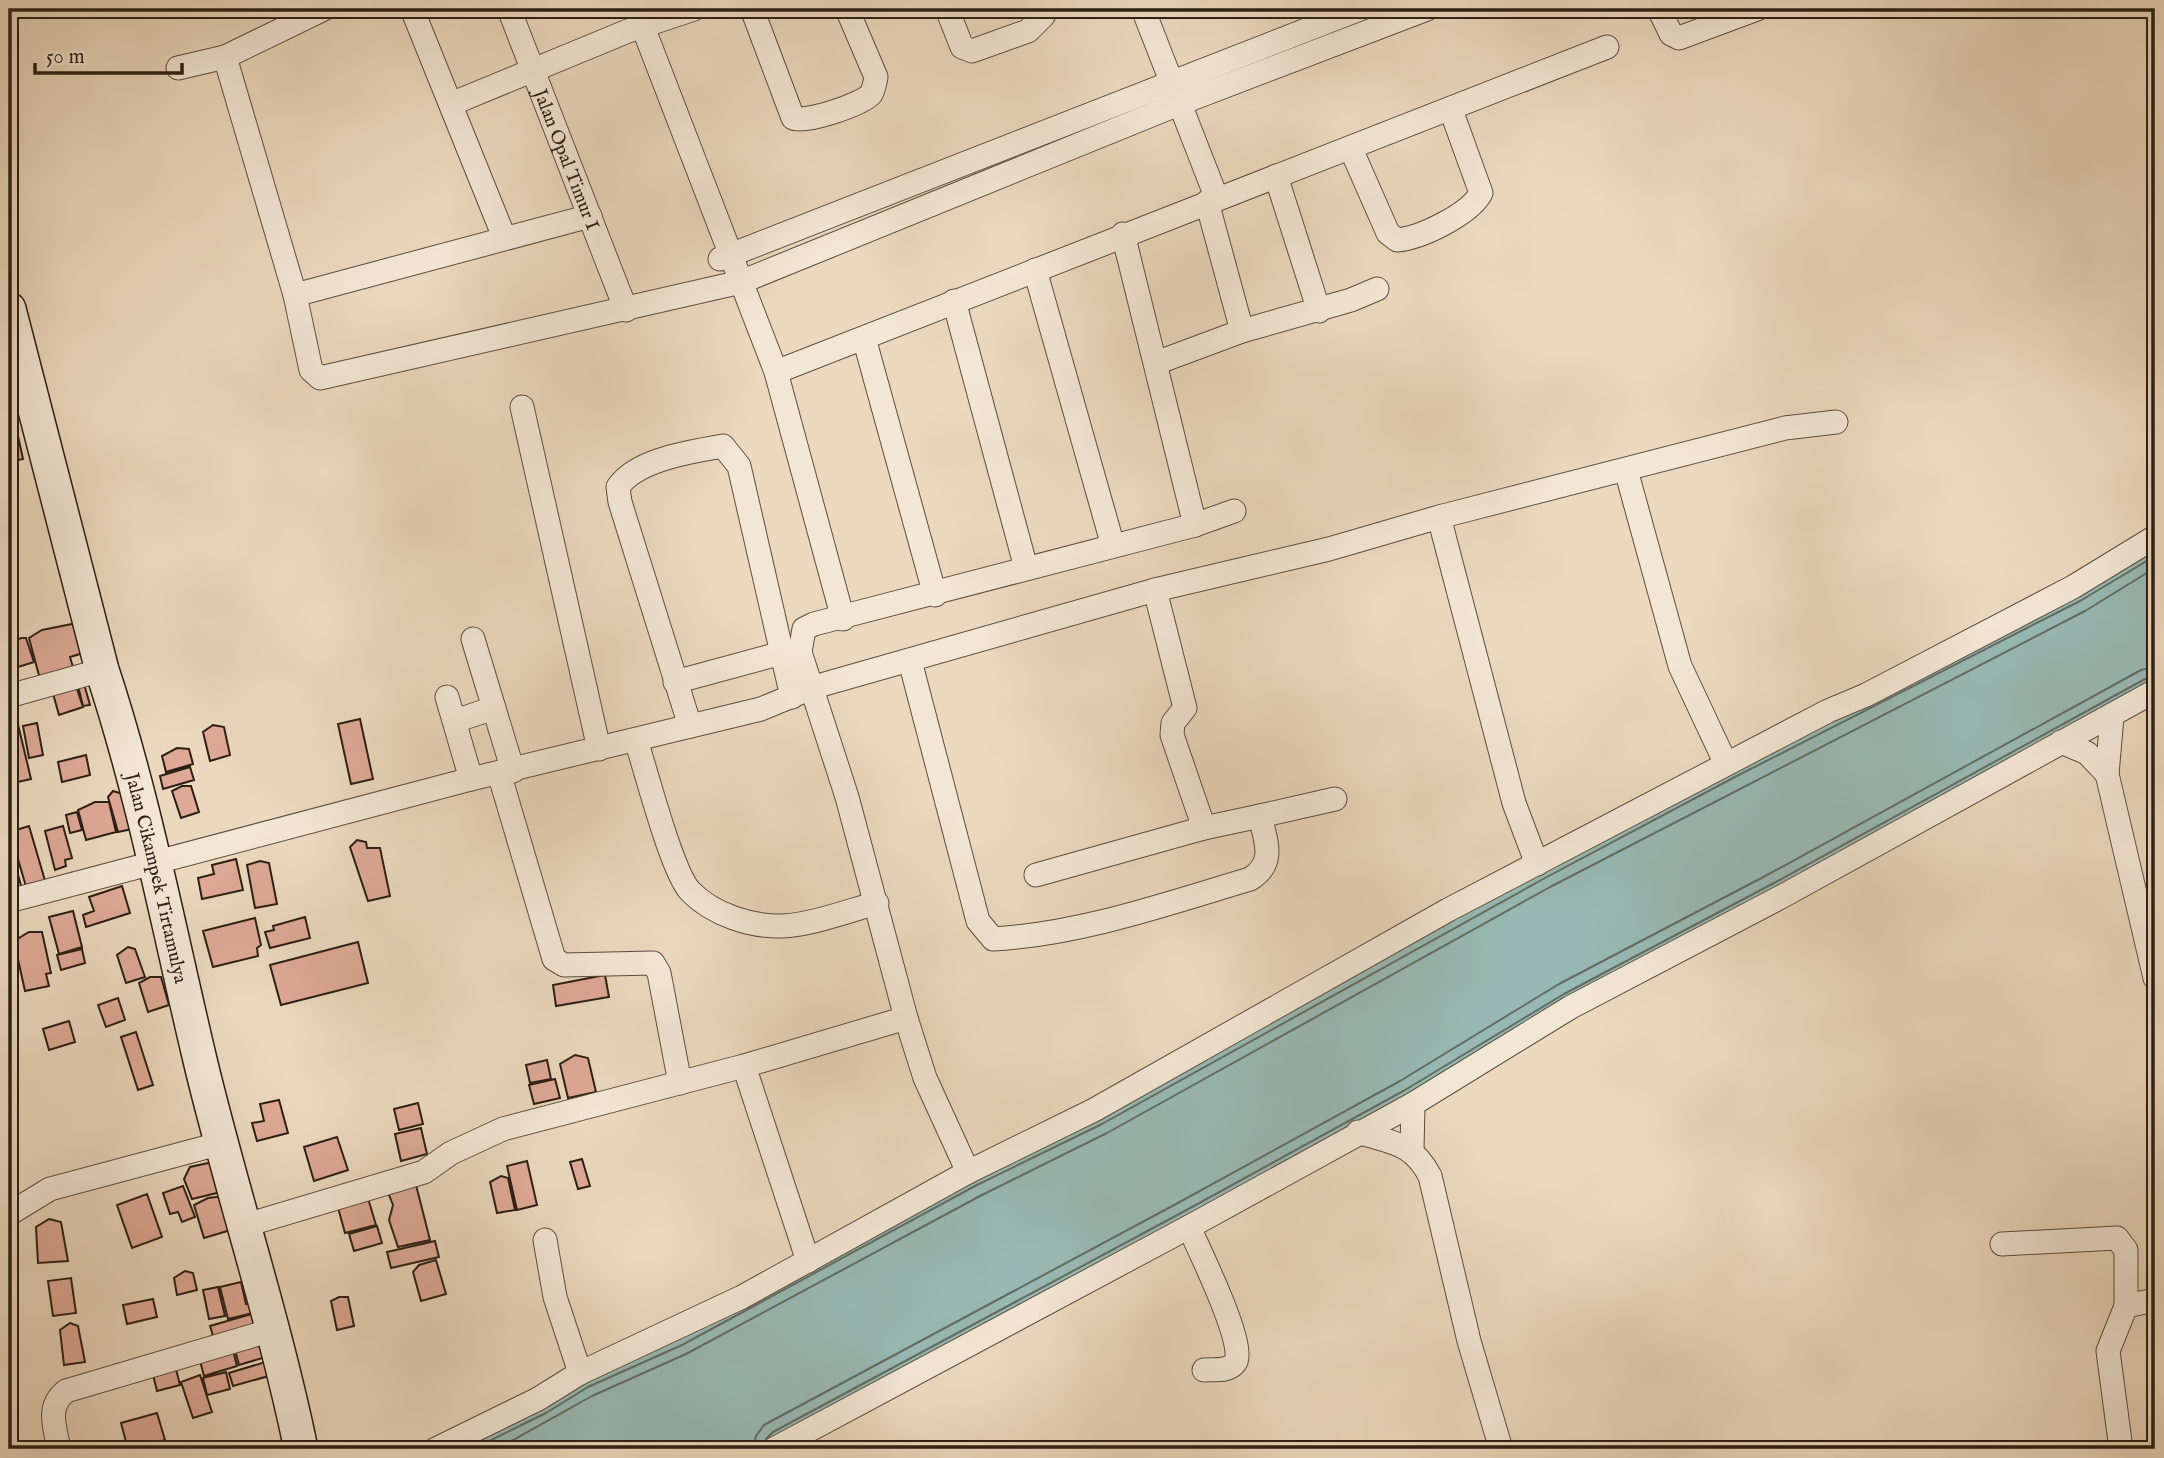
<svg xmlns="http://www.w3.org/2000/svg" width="2164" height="1458" font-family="'IM FELL English',serif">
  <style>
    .water { fill: #98b9b3; stroke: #6d7b74; stroke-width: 2 }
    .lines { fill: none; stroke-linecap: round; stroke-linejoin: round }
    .shore { stroke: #626c64; stroke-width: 2 }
    .building { fill: #dea996; stroke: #2d1f15; stroke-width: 2 }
    .street-casing { stroke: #5c4d3f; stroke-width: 25 }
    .secondary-casing { stroke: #2d1f15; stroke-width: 36 }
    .street { stroke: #f2e6d4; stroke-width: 23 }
    .secondary { stroke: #f2e6d4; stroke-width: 33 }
    .labels { text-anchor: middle; stroke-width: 6; stroke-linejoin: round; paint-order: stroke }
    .street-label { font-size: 19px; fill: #2d1f15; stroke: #f2e6d4 }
  </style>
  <rect width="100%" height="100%" fill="#ebd8bd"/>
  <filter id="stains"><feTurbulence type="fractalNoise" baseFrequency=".00286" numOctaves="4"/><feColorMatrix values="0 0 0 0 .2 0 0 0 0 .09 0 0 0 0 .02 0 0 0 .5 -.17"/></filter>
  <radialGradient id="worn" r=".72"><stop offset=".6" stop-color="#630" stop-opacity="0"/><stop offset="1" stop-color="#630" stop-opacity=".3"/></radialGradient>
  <path class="water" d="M2155 537V691L774 1449H436Z"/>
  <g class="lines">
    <path class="shore" d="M766 1439 773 1432 1181 1213 1405 1090 1564 994 1774 883 2145 679 2155 677
      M473 1449 546 1413 588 1387 682 1345 975 1186 1102 1124 1545 878 1733 778 2080 601 2155 556
      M497 1449 592 1396 686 1354 980 1196 1107 1133 1550 887 2085 611 2155 568
      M753 1449 756 1436 764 1425 1176 1204 1400 1081 1559 984 1769 874 2141 670 2155 667"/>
  </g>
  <path class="building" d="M9 371 19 409 9 410Z
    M18 436 23 459 9 462V438Z
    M82 622 90 651 70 657 75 674 41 683 29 638 42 630Z
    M21 638H26L34 662 18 667 11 644Z
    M75 683 83 707 59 715 52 690Z
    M84 684 90 705 83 706 78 686Z
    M16 716 31 779 9 784V717Z
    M360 719 373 779 351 784 338 724Z
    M37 723 43 755 29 758 23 726Z
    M213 725 224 727 230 755 210 761 203 732Z
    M177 748 189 749 193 764 166 772 162 756Z
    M86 755 90 775 62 782 58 762Z
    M190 767 194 780 163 789 160 776Z
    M182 786H191L199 812 181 818 172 791Z
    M113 791 123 794 132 829 118 832 108 797Z
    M95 802H109L116 832 86 840 78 810Z
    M77 812 82 830 70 833 66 815Z
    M29 826 46 884 27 890 10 832Z
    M63 826 72 858 65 860 66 866 55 870 45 831Z
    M357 840 366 842 367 848H380L390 896 368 901 350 847Z
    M9 844 23 892 9 896Z
    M236 859 243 890 202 899 198 878 214 874 212 865Z
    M260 861 269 863 277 904 255 908 247 865Z
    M122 886 130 913 86 927 83 915 94 911 89 897Z
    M73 911 82 947 59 954 49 917Z
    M305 917 310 938 270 948 265 932 274 930 273 926Z
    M255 918 261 945 257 948 258 956 213 967 203 931Z
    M29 932H42L51 973 46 974 49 986 25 991 14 941Z
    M9 940 16 978 9 980Z
    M358 942 368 983 281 1005 270 965Z
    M128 947 135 949 145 977 126 983 117 955Z
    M82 949 85 963 61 970 57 955Z
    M605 975 609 997 556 1006 553 985Z
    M150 977H161L169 1005 148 1012 139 983Z
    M118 998 125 1020 106 1027 98 1005Z
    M69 1021 75 1042 49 1050 43 1029Z
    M136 1032 153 1085 138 1090 121 1037Z
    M575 1055 588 1058 596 1092 568 1098 560 1064Z
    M547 1060 551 1079 530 1083 526 1065Z
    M555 1079 560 1098 534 1104 529 1085Z
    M279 1100 288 1133 257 1141 252 1123 264 1121 260 1104Z
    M418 1103 423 1124 399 1130 394 1109Z
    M421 1128 427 1154 401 1161 395 1134Z
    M337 1137 348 1170 314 1181 304 1147Z
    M582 1159 590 1186 578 1189 570 1162Z
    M218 1161 225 1191 192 1199 184 1179 190 1167Z
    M527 1161 537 1205 517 1210 507 1166Z
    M501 1176 508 1178 515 1210 497 1213 490 1182Z
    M415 1181 430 1240 398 1247 389 1220 393 1205 387 1190Z
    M183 1186 195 1217 182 1222 178 1212 170 1214 163 1193Z
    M147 1194 162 1237 132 1248 117 1205Z
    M367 1195 376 1225 345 1233 337 1204Z
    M224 1196 234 1229 204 1238 194 1205 208 1198Z
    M49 1219 61 1222 68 1261 38 1263 36 1227Z
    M377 1226 382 1243 354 1251 349 1234Z
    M435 1241 439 1257 391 1268 387 1252Z
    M436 1260 446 1294 421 1301 413 1272 419 1265Z
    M185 1271 193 1273 197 1290 177 1295 174 1278Z
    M71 1278 76 1313 53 1316 48 1281Z
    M241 1282 246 1304 255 1302 257 1312 228 1319 220 1287Z
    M218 1287 225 1316 209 1319 203 1290Z
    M339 1297H348L354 1326 337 1330 331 1301Z
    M153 1299 157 1317 127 1324 123 1305Z
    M255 1313 260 1332 216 1345 210 1326Z
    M70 1323 78 1326 85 1362 64 1365 60 1330Z
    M264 1337 269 1356 239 1365 234 1346Z
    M232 1347 237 1366 204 1376 199 1357Z
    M272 1360 276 1374 233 1386 229 1373Z
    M176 1369 180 1385 157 1391 153 1375Z
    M226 1372 230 1389 207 1395 203 1378Z
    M200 1375 212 1412 193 1418 181 1382Z
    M157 1413 165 1440 128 1449 121 1423Z"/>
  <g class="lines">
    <defs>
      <g id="street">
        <path d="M412 9 504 237"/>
        <path id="s1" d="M509 9 626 310"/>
        <path d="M636 9 776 372 843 619"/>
        <path d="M752 9 793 118C804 124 863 104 871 94 874 89 875 83 876 77L847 9"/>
        <path d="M947 9 962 47 972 51 1028 31 1043 16 1042 9"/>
        <path d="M1143 9 1217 199"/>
        <path d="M1659 9 1671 34 1679 38 1757 9"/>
        <path d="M225 57 295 295 311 370 320 378 741 282 1181 103 1427 9"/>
        <path d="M178 68 225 57 324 9"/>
        <path d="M451 104 628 31 694 9"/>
        <path d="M1351 149 1388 233 1397 240C1421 238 1470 214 1481 193L1451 110"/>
        <path d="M1276 176 1319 311"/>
        <path d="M1207 202 1242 331"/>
        <path d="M1123 234 1195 525"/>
        <path d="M720 259 1360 9"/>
        <path d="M1035 270 1113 546"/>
        <path d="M295 295 590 216"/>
        <path d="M954 301 1026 568"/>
        <path d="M864 338 935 595"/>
        <path d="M1156 363 1242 331 1351 300 1377 289"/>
        <path d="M776 372 1607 47"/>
        <path d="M522 407 599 749"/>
        <path d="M1626 470 1680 666 1726 764"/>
        <path d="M1439 517 1514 803 1537 864"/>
        <path d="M473 639 513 771"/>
        <path d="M910 661 978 921 993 939C1081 934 1166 904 1250 879 1276 863 1266 842 1260 816L1204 828 1172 735 1173 723 1185 708 1155 590"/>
        <path d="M675 682 782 653"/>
        <path d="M9 696 102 670"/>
        <path d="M447 697 471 779"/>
        <path d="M2112 717 2107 774 2155 978"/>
        <path d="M455 721 494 708"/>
        <path d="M690 726 620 502 618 487C637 459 691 452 723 446L739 466 792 697"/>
        <path d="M636 740C646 771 672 872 690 891 713 915 752 927 783 926 814 924 848 911 877 903"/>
        <path d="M2061 742 2087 753 2107 774"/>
        <path d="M499 773 554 959 564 965 653 963 659 973 680 1083"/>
        <path d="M1260 816 1335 799"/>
        <path d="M1036 875 1204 828"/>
        <path d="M9 901 471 779 761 709 814 687 1155 590 1329 549 1439 517 1785 428 1836 422"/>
        <path d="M744 1066 808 1261"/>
        <path d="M1358 1132C1392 1143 1412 1142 1430 1176L1469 1341 1501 1449"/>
        <path d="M1412 1150 1413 1104"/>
        <path d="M968 1172 925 1078 906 1018 847 797 800 652 804 629 814 624 1195 525 1234 511"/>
        <path d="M9 1214 50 1189 222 1143"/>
        <path d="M243 1226 424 1172 451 1153 503 1129 744 1066 906 1018"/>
        <path d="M1189 1227C1198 1248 1248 1348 1235 1363 1228 1372 1214 1369 1204 1370"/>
        <path d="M545 1240 555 1297 580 1373"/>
        <path d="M2002 1244 2117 1238 2126 1250V1306"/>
        <path d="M59 1449C55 1427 46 1407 66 1391L272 1330"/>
        <path d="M436 1449 538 1399 580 1373 742 1297 968 1172 1094 1110 1448 910 1828 711 1866 695 2073 587 2155 537"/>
        <path d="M774 1449 1189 1227 1413 1104 1571 1007 1781 897 2155 691"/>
        <path d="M2121 1449 2108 1351 2126 1306 2155 1300"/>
      </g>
      <g id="secondary">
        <path id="s2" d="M9 309 102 670C144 797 169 930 200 1060 231 1190 274 1318 301 1449"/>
      </g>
    </defs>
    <use href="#street" class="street-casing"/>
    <use href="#secondary" class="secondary-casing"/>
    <use href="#street" class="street"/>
    <use href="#secondary" class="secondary"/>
  </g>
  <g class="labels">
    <g class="street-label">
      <text dy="7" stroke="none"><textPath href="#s1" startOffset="161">Jalan Opal Timur I</textPath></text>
      <text dy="7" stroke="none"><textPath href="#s2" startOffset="588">Jalan Cikampek Tirtamulya</textPath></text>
    </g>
  </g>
  <rect width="2164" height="1458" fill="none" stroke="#ebd8bd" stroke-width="35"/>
  <rect x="10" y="10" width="2143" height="1437" fill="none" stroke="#2d1f15" stroke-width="3.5"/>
  <rect x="18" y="18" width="2129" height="1423" fill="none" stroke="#2d1f15" stroke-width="2"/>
  <path d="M35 63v10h147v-10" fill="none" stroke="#2d1f15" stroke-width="3.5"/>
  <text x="46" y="63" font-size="21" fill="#2d1f15" stroke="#f2e6d4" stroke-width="5" paint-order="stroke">50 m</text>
  <rect width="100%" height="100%" filter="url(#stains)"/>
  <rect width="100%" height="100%" fill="url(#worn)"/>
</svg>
